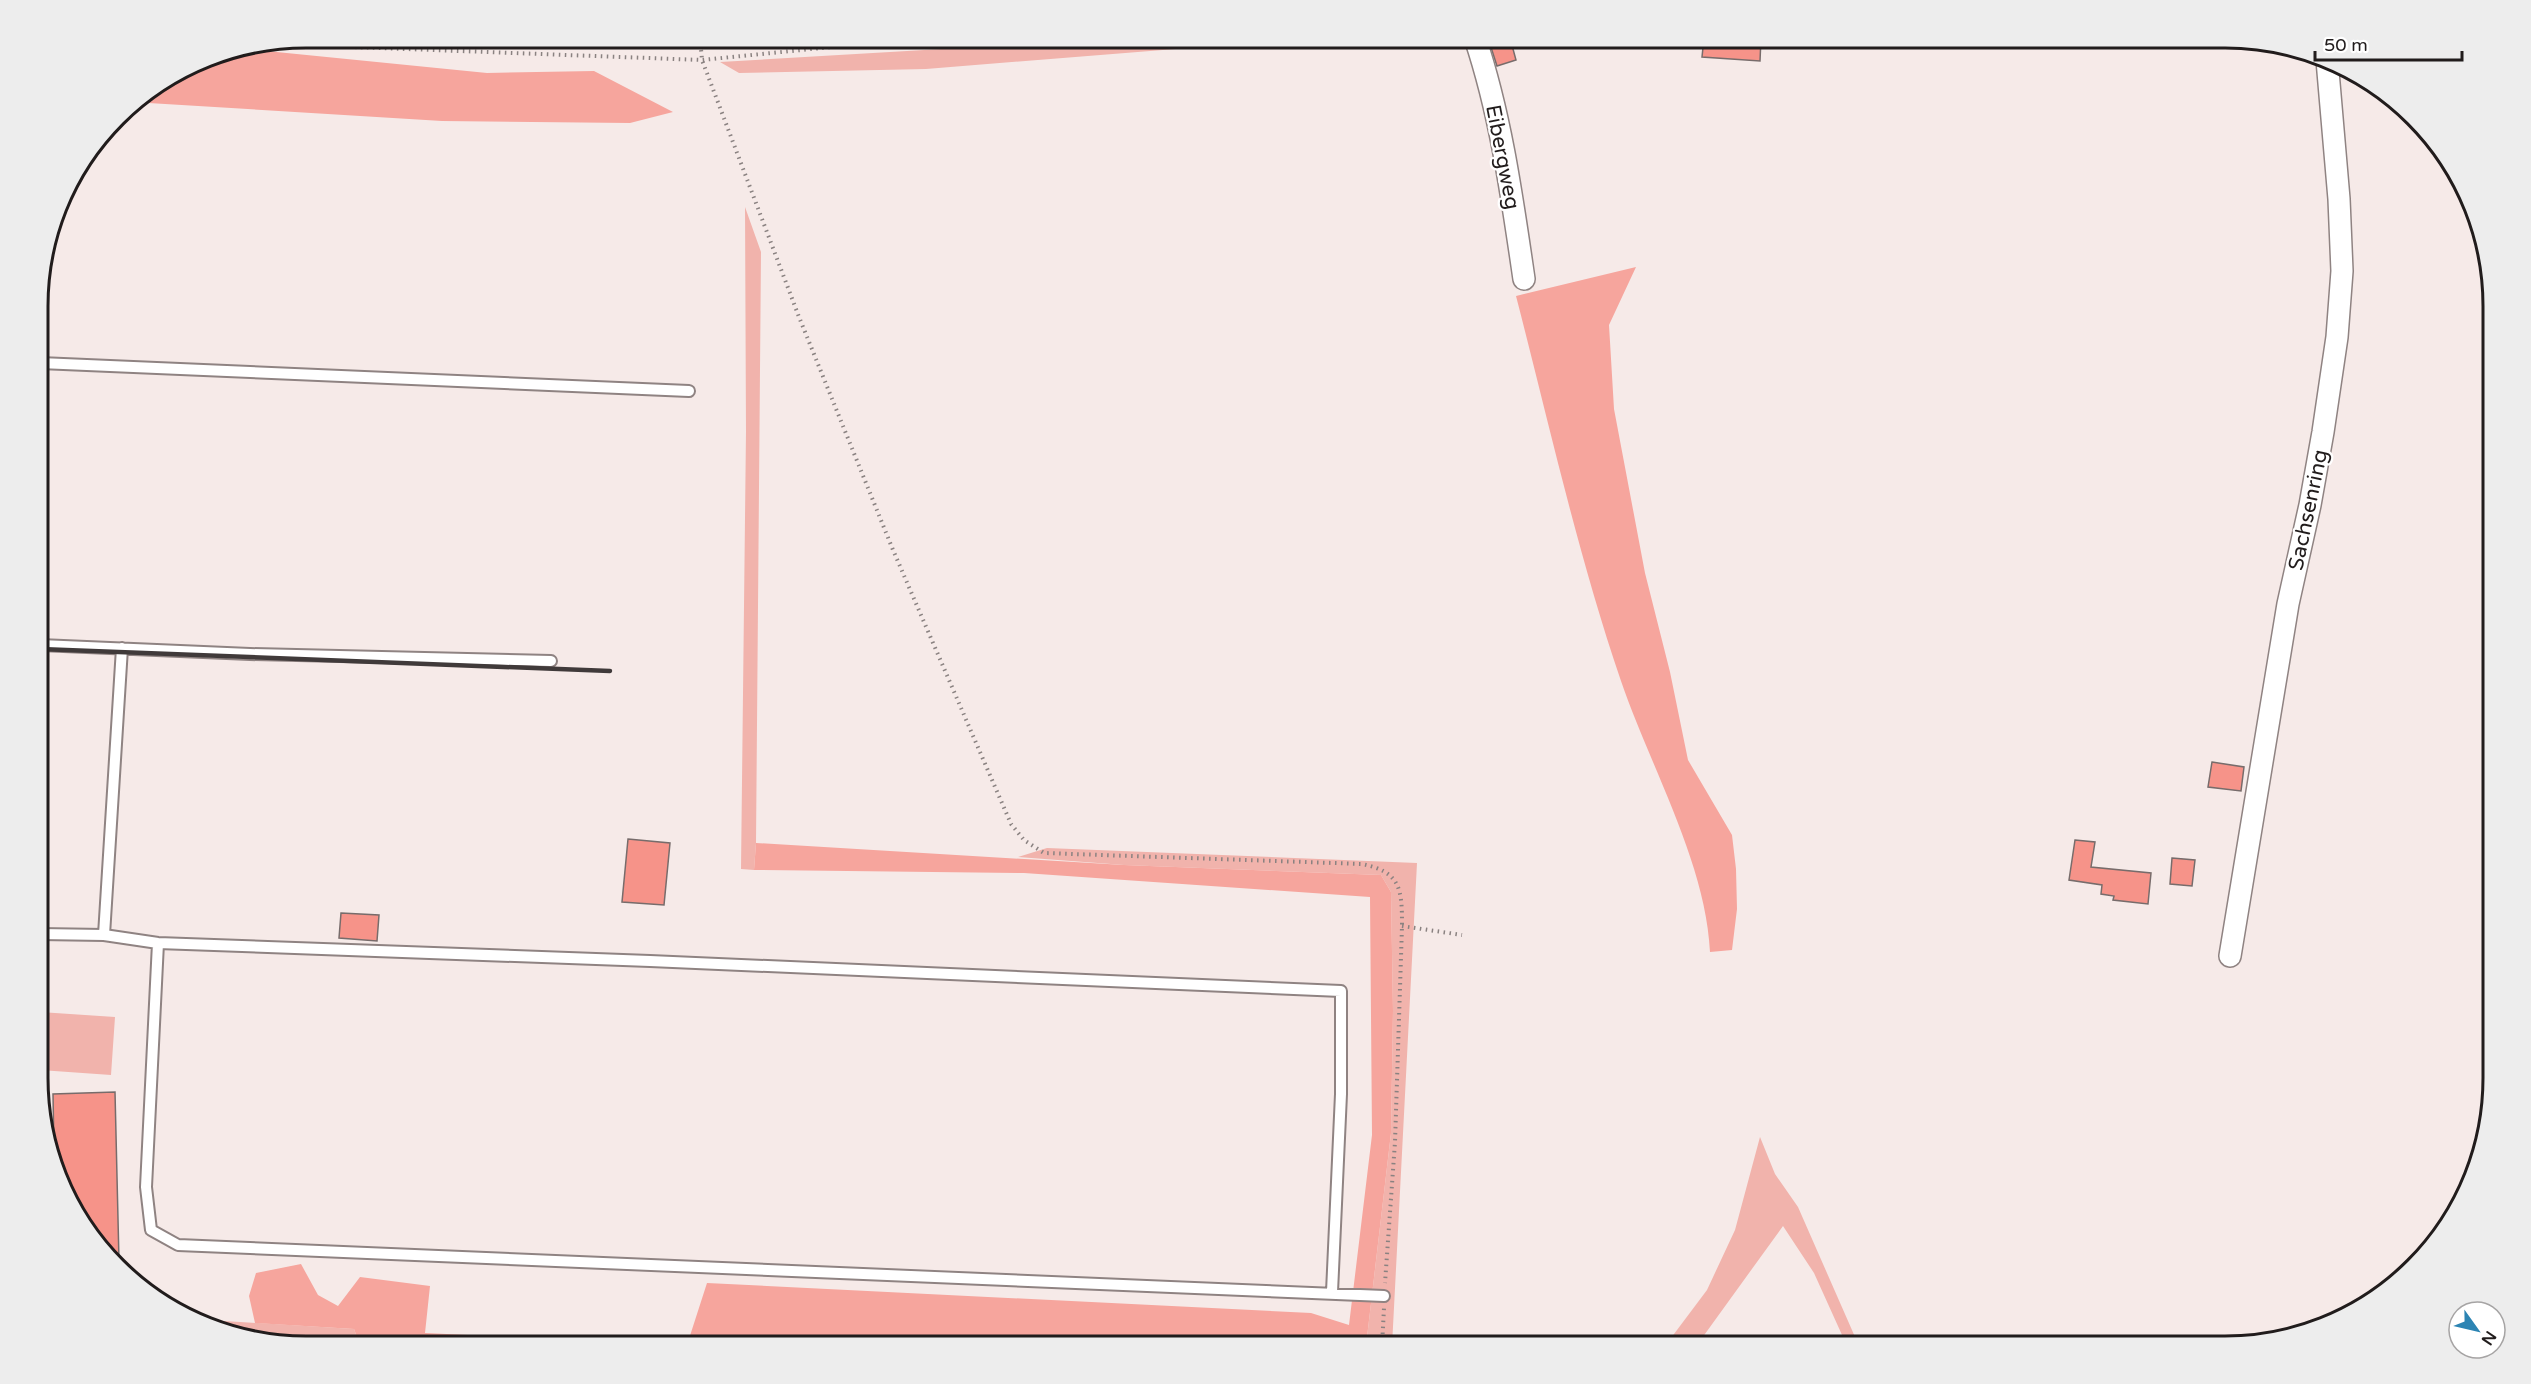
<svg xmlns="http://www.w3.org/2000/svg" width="2531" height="1384" font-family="'Varela Round',sans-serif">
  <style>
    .green { fill: #f1b3ac }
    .forest { fill: #f6a59d }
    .building { fill: #f69389; stroke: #776c6b; stroke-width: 1.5 }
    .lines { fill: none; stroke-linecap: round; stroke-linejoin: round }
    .lane-casing { stroke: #8f8382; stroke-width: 14 }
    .street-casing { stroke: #8f8382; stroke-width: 24 }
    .path { stroke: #8a8281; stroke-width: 4; stroke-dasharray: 1.5 4.5; stroke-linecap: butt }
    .lane { stroke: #fff; stroke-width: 10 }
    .street { stroke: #fff; stroke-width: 21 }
    .rail { stroke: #403a3a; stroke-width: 4.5 }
    .labels { text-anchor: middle; stroke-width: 4.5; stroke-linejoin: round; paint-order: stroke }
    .street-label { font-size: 21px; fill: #211c1c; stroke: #fff }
    .rim { fill: none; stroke: #211c1c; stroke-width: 3 }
  </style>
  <rect width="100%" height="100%" fill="#f6eae8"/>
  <path class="green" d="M1128 38H1311L926 69 739 73 720 62Z
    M745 207 761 252 756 843 754 870 741 869 746 431Z
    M1047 848 1417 863 1392 1346H1366L1391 1133 1393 1011 1391 892 1381 875 1124 865 1018 857Z
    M40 1012 115 1017 111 1075 40 1070Z
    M1760 1137 1775 1174 1798 1207 1859 1346H1847L1814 1273 1783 1226 1697 1345 1665 1346 1707 1290 1735 1230Z
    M192 1319 354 1329 359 1343 440 1346H305L236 1337Z"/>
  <path class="forest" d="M247 49 487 73 594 71 673 112 630 123 442 121 132 102 203 58Z
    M1636 267 1609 325 1614 409 1645 573 1670 672 1688 760 1732 835 1736 869 1737 909 1732 950 1710 952C1706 863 1650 766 1621 681 1578 555 1549 424 1516 296Z
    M756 843 1124 865 1381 875 1391 892 1393 1011 1391 1133 1366 1346H440L359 1343 354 1329 255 1323 249 1296 256 1273 301 1264 318 1295 338 1306 360 1277 430 1286 425 1333 687 1345 707 1283 1311 1313 1349 1325 1372 1135 1370 897 1024 873 754 870Z"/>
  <path class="building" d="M1488 38H1510L1516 60 1497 66Z
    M1704 38H1761L1760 61 1702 57Z
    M2212 762 2244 767 2241 791 2208 787Z
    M628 839 670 843 664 905 622 902Z
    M2075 840 2095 842 2091 867 2151 873 2148 904 2113 900 2114 896 2101 894 2102 885 2069 880Z
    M2172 858 2195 860 2192 886 2170 884Z
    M341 913 379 915 377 941 339 938Z
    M115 1092 119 1261 82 1227 54 1151 53 1094Z"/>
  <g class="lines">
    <defs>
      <path id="lane" d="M40 363 689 391
        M40 645 250 654 551 661
        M40 934 104 935 158 943 650 961 1341 991V1094L1332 1292
        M104 935 122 648
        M158 943 146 1187 151 1230 178 1245 1384 1296"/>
      <path id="street" d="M1475 38C1501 116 1512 197 1524 279
        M2230 956 2288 604 2310 505 2323 432 2337 337 2342 271 2339 199 2327 60"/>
    </defs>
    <use href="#lane" class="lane-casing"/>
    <use href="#street" class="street-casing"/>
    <path class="path" d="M700 38 702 60 799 317 893 550 1011 824 1024 840 1044 853 1362 864C1401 872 1402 889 1402 926L1395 1142 1385 1283
      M271 44 702 60 921 38
      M1402 926 1462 935
      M243 1338 351 1346
      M1382 1346 1384 1308"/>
    <use href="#lane" class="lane"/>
    <use href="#street" class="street"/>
    <path class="rail" d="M40 649 610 671"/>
  </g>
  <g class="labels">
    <g class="street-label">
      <text transform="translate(1503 157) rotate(79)" y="7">Eibergweg</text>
      <text transform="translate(2308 510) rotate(-78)" y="7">Sachsenring</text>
    </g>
  </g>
  <path d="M0 0H2531V1384H0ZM306 48H2225A258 258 0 0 1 2483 306V1078A258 258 0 0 1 2225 1336H306A258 258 0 0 1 48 1078V306A258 258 0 0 1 306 48Z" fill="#ededed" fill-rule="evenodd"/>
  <path class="rim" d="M306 48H2225A258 258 0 0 1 2483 306V1078A258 258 0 0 1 2225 1336H306A258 258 0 0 1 48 1078V306A258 258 0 0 1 306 48Z"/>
  <g transform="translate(2477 1330) rotate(124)"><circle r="28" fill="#ffffff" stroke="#a6a4a4" stroke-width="1.5"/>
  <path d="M0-4.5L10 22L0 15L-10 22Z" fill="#2c84b3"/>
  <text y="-9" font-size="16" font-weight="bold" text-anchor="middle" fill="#211c1c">N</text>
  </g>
  <path d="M2315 51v9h147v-9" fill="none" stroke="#211c1c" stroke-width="3"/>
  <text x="2324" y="51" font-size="18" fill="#211c1c" stroke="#ffffff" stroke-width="4.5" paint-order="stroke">50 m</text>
</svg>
